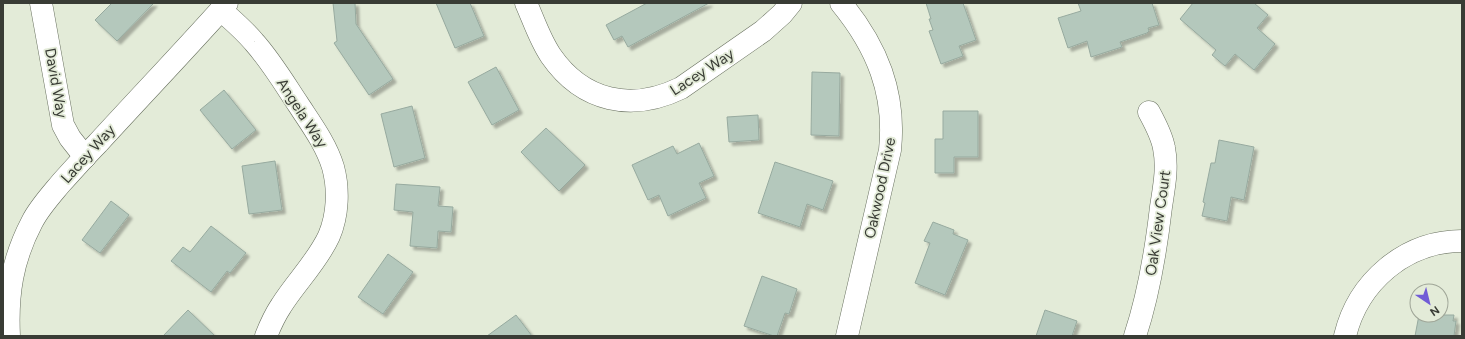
<svg xmlns="http://www.w3.org/2000/svg" width="1465" height="339" font-family="Figtree,sans-serif">
  <style>
    .building { fill: #b4c8bc; stroke: #97aa9f; filter: url(#shadow) }
    .lines { fill: none; stroke-linecap: round; stroke-linejoin: round }
    .minor-casing { stroke: #676f5e; stroke-width: 23 }
    .tertiary-casing { stroke: #676f5e; stroke-width: 23 }
    .minor { stroke: #fff; stroke-width: 22 }
    .tertiary { stroke: #fff; stroke-width: 22 }
    .labels { text-anchor: middle; stroke-width: 3.5; stroke-linejoin: round; paint-order: stroke }
    .street-label { font-size: 15px; fill: #393c35; stroke: #e3ebd8 }
  </style>
  <defs>
    <filter id="shadow"><feDropShadow dx="3.5" dy="3.5" stdDeviation="1" flood-color="#0004"/></filter>
  </defs>
  <rect width="100%" height="100%" fill="#e3ebd8"/>
  <path class="building" d="M112 3H154L117 41 95 20Z
    M333 3H355L356 24 393 79 369 95 334 43 337 41Z
    M436 3H470L484 36 455 48Z
    M647 3H709L628 47 622 36 614 40 606 25Z
    M926 3H963L976 40 959 46 963 56 941 64 929 31 933 30 929 19H931Z
    M1078 3H1152L1159 25 1148 28 1149 31 1147 33 1120 42 1122 47 1091 57 1087 41 1068 48 1058 18 1081 11Z
    M1193 3H1254L1268 15 1257 28 1275 44 1254 70 1235 54 1225 66 1212 55 1216 50 1180 19Z
    M496 67 519 110 492 125 468 82Z
    M812 72 840 73 839 136 811 135Z
    M224 90 256 130 232 149 200 110Z
    M412 106 425 158 394 167 381 114Z
    M943 111H978V157H954V173H935V139H943Z
    M758 115 759 140 729 142 727 117Z
    M546 128 585 165 559 191 521 152Z
    M1219 140 1254 147 1244 200 1231 197 1227 221 1202 216 1205 203 1203 202 1211 163H1215Z
    M699 143 714 176 699 183 706 198 668 216 659 195 648 200 632 165 673 146 677 154Z
    M275 161 282 210 249 214 242 166Z
    M775 162 833 181 823 210 807 204 800 227 758 213Z
    M396 184 440 187 438 206 453 207 451 232 438 231 437 248 410 246 413 212 394 210Z
    M111 201 129 215 100 253 82 240Z
    M933 222 954 230 953 234 968 240 945 295 915 283 930 243 924 241Z
    M211 226 246 253 230 273 227 271 211 292 171 261 183 247 190 252Z
    M388 254 413 272 383 314 358 297Z
    M762 276 797 289 789 314 785 313 777 336H774L744 326Z
    M188 310 215 336H163Z
    M1045 310 1077 321 1072 336H1036Z
    M516 315 532 336H487Z
    M1419 315H1454L1453 321H1456L1454 336H1415Z"/>
  <g class="lines">
    <defs>
      <path id="minor" d="M41 3 63 125 70 138 85 157
        M841 3C877 47 896 93 890 150L847 336
        M221 10C232 20 244 30 254 42 271 61 284 83 298 104 311 124 326 144 333 167 339 189 338 215 329 236 317 262 296 282 281 306 275 315 270 326 266 336
        M1135 336C1149 294 1156 250 1161 207 1164 187 1168 168 1164 148 1162 136 1155 123 1149 112
        M1345 336C1358 282 1405 241 1462 241"/>
      <path id="tertiary" d="M526 3C534 21 540 40 551 56 583 102 632 112 681 88L763 31 782 14 791 3
        M9 336C7 294 12 260 32 222 39 208 51 195 61 183 73 170 85 156 98 143 141 96 185 50 227 3"/>
    </defs>
    <use href="#minor" class="minor-casing"/>
    <use href="#tertiary" class="tertiary-casing"/>
    <use href="#minor" class="minor"/>
    <use href="#tertiary" class="tertiary"/>
  </g>
  <g class="labels">
    <g class="street-label">
      <text transform="translate(702 72) rotate(-33)" y="5">Lacey Way</text>
      <text transform="translate(56 83) rotate(80)" y="5">David Way</text>
      <text transform="translate(302 113) rotate(57)" y="5">Angela Way</text>
      <text transform="translate(88 154) rotate(-48)" y="5">Lacey Way</text>
      <text transform="translate(880 188) rotate(-78)" y="5">Oakwood Drive</text>
      <text transform="translate(1158 223) rotate(-82)" y="5">Oak View Court</text>
    </g>
  </g>
  <rect width="1465" height="339" fill="none" stroke="#393c35" stroke-width="8"/>
  <g transform="translate(1429 303) rotate(145)"><circle r="19" fill="#e3ebd8" stroke="#9fa597"/>
  <path d="M0-3L7 15L0 10L-7 15Z" fill="#715cd6"/>
  <text y="-6" font-size="11" font-weight="bold" text-anchor="middle" fill="#393c35">N</text>
  </g>
</svg>
